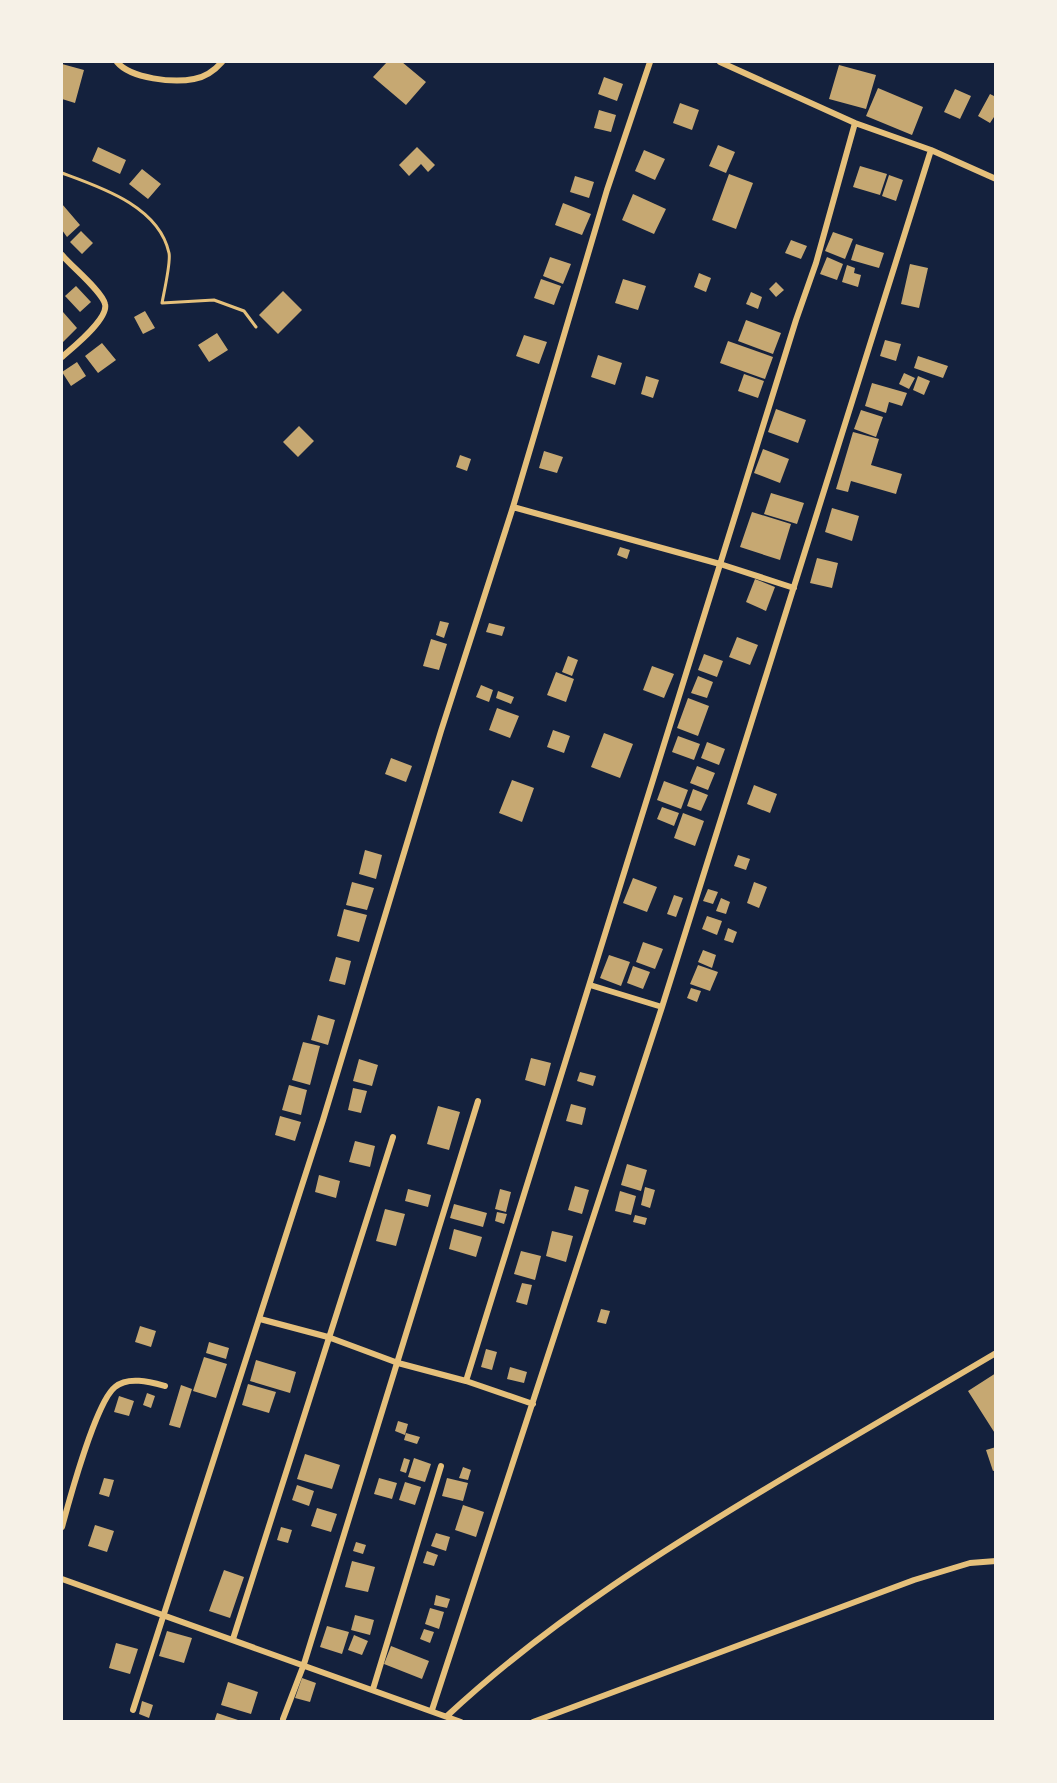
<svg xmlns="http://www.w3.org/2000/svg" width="1057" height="1783" font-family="Helvetica,sans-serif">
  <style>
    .building { fill: #c6a872 }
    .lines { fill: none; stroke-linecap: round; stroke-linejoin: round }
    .path { stroke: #e5c07b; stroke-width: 3 }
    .minor { stroke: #e5c07b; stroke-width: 6 }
  </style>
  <rect width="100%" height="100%" fill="#14213d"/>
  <path class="building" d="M387 62H402L426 82 406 105 373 77Z
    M62 64 84 70 75 103 62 99Z
    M839 65 876 75 866 109 829 99Z
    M604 77 623 84 617 101 598 94Z
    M878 88 923 107 912 135 866 116Z
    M955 89 971 96 960 119 944 112Z
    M990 94 996 97V114L990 123 978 116Z
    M680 103 699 110 692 130 673 123Z
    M599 110 616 115 611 132 594 128Z
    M718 145 735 152 726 173 709 166Z
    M98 147 126 160 120 174 92 161Z
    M417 147 435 165 428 172 421 164 409 176 399 165Z
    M644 150 665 159 655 180 635 171Z
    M860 166 887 174 880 195 853 187Z
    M142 169 161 184 148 199 129 184Z
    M729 174 753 183 736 229 712 220Z
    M889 175 903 180 896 201 882 196Z
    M575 176 594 182 589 198 570 192Z
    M633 194 666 209 654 234 622 220Z
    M563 203 591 214 582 235 555 225Z
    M62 204 80 225 67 237 62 230Z
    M81 231 93 243 82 254 70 242Z
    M833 232 853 239 845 259 825 251Z
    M791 240 807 246 801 259 785 253Z
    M856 244 884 253 879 268 851 260Z
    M550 257 571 264 563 284 543 276Z
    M827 257 843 264 837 280 820 274Z
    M910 264 928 268 919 308 901 304Z
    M847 265 855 268 854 273 861 275 858 287 842 282Z
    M699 273 711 278 706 292 694 287Z
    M541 279 561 286 554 305 534 298Z
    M623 279 646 286 638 310 615 303Z
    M776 282 784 290 776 297 769 289Z
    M76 286 91 302 80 312 65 296Z
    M283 291 302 310 278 334 259 315Z
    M751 292 762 297 758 309 746 304Z
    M145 311 155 328 143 334 134 317Z
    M63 312 77 328 62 343V314Z
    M746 320 781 333 773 354 738 341Z
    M217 333 228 350 209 362 198 345Z
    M524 335 547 342 539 364 516 356Z
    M885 340 901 344 896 361 880 356Z
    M728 341 773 357 765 379 720 363Z
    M102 343 116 360 98 373 85 356Z
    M598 355 622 363 615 385 591 377Z
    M918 356 948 366 943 378 914 368Z
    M77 362 86 376 71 386 62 372Z
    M904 373 915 378 909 389 899 384Z
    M744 374 764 381 758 398 738 391Z
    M646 376 659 380 653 398 641 394Z
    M918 376 930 381 924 395 913 390Z
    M872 383 907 393 902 406 889 402 886 413 865 406Z
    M776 409 806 420 798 443 768 432Z
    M861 410 883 417 876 437 854 429Z
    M299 426 314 441 298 457 283 442Z
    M853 432 879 439 871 465 902 474 896 494 851 481 848 492 836 489Z
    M763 449 789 459 780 483 754 473Z
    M544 451 563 457 557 473 539 468Z
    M460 455 471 459 467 471 456 467Z
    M771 493 804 503 797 524 764 514Z
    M832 508 859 516 852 541 825 532Z
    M752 512 791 524 780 560 740 547Z
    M620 547 630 550 627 559 617 555Z
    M817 558 838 563 832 588 810 583Z
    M755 579 775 587 766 611 746 602Z
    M440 621 449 623 444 638 436 635Z
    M489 623 505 627 502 636 486 632Z
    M737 637 758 645 750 665 729 657Z
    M431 639 447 644 439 670 423 666Z
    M704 654 723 661 717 677 698 670Z
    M568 656 578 660 572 676 562 672Z
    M652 666 674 674 664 698 643 690Z
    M556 672 574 679 566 702 547 695Z
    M698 676 713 682 707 698 691 693Z
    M481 685 493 690 489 702 476 697Z
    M498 691 514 697 511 704 496 698Z
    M688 698 709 706 698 736 677 728Z
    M497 708 519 716 510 738 489 730Z
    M553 730 570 736 564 753 547 747Z
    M604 733 633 744 620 778 591 767Z
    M678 736 700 744 694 760 672 752Z
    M707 742 725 749 719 765 701 758Z
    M391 758 412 766 406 782 385 774Z
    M697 766 715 773 708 790 690 783Z
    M512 780 534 788 522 822 499 813Z
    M664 781 688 790 681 809 657 800Z
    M754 785 777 794 770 813 747 804Z
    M693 789 708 795 701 811 687 806Z
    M662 807 679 813 674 826 657 819Z
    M683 813 704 821 695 846 674 838Z
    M365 850 382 855 376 879 359 874Z
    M738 855 750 859 746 870 734 866Z
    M633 878 657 887 647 912 623 903Z
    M352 882 374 888 367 910 346 905Z
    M754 882 767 887 759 908 747 903Z
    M708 889 718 892 713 904 703 901Z
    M674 895 683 898 676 917 667 914Z
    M721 898 730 902 726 914 716 911Z
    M344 909 367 915 359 942 337 936Z
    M707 916 722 921 717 935 702 929Z
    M728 928 737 932 733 943 724 940Z
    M643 942 663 949 655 969 636 962Z
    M703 950 716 955 712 968 698 962Z
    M609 955 630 962 621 986 600 978Z
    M336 957 351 961 345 985 329 981Z
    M698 965 718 972 710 991 690 984Z
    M633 966 650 972 643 989 627 983Z
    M691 988 701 991 697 1002 687 998Z
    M318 1015 335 1020 328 1045 311 1040Z
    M303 1042 320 1046 310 1085 292 1080Z
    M531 1058 551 1063 545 1086 525 1080Z
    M359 1059 378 1065 372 1086 353 1081Z
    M580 1072 596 1076 593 1086 577 1081Z
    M289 1085 307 1090 301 1115 282 1110Z
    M353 1088 367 1091 361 1113 348 1110Z
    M571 1104 586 1108 582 1125 566 1121Z
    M438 1106 460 1112 449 1150 427 1144Z
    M280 1116 301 1122 295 1141 275 1135Z
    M355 1141 375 1146 370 1167 349 1162Z
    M627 1164 647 1170 641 1191 621 1185Z
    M319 1175 340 1181 336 1198 315 1192Z
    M575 1186 589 1190 582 1214 568 1210Z
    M645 1187 655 1190 650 1208 641 1205Z
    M408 1189 431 1195 428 1207 405 1201Z
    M500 1189 511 1192 506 1212 495 1209Z
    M620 1191 636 1196 631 1215 615 1211Z
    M454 1204 487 1213 483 1227 450 1218Z
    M385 1209 405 1214 396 1246 376 1241Z
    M497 1212 507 1214 504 1224 495 1221Z
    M635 1215 647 1218 645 1225 633 1222Z
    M454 1229 482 1237 476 1257 449 1249Z
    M552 1231 573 1236 566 1262 546 1256Z
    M521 1251 541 1256 535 1280 514 1274Z
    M522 1283 532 1285 527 1305 516 1302Z
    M601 1309 610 1311 606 1324 597 1322Z
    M140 1326 156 1331 151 1347 135 1342Z
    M209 1342 229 1348 226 1359 206 1353Z
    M486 1349 497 1352 492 1370 481 1367Z
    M204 1357 227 1364 216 1398 193 1391Z
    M256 1360 296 1372 290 1393 250 1381Z
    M510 1367 527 1372 524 1383 507 1379Z
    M996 1373V1435L968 1391Z
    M248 1384 276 1392 269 1413 242 1405Z
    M181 1385 192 1389 180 1428 169 1425Z
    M147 1393 155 1396 151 1408 143 1405Z
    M119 1396 134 1401 129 1416 114 1412Z
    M398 1421 408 1424 405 1435 395 1431Z
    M406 1433 420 1437 417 1444 404 1440Z
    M996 1447V1470L993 1471 986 1450Z
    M305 1454 340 1465 332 1489 297 1479Z
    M404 1458 410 1460 406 1473 400 1471Z
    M414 1458 431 1464 425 1482 408 1477Z
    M463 1467 471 1470 468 1480 459 1478Z
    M104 1478 114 1480 109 1497 99 1494Z
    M379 1478 397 1483 392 1499 374 1494Z
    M447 1478 468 1483 463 1501 442 1496Z
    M405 1482 421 1487 415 1505 399 1500Z
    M297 1485 314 1491 309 1506 292 1500Z
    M463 1505 484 1512 476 1537 455 1530Z
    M317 1508 337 1514 331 1532 311 1526Z
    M95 1525 114 1531 107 1552 88 1546Z
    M281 1527 292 1530 288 1543 277 1540Z
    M436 1533 450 1537 446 1551 431 1546Z
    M356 1542 366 1545 363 1554 353 1551Z
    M427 1551 438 1555 434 1566 423 1563Z
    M352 1561 375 1567 368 1592 345 1587Z
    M224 1570 244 1577 230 1618 209 1611Z
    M436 1595 450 1599 447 1608 434 1605Z
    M430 1608 444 1612 439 1629 425 1624Z
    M355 1615 374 1620 370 1635 351 1630Z
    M327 1626 349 1632 342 1654 320 1647Z
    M424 1629 434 1632 430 1643 420 1639Z
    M167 1631 192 1638 184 1663 159 1656Z
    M354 1635 368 1641 362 1655 348 1650Z
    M116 1643 138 1649 130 1674 109 1668Z
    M391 1646 429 1661 422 1679 384 1664Z
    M302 1678 316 1683 310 1702 295 1698Z
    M228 1682 258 1692 251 1714 221 1705Z
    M142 1701 153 1705 149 1718 139 1714Z
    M217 1713 241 1721V1722H214Z"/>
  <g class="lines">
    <path class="path" d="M62 173C100 187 159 206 169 253 171 262 164 292 162 303L214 300 244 311 256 327"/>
    <path class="minor" d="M117 62C131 79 174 83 194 79 206 77 215 70 222 62
      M720 62 855 123 931 150 996 179
      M62 255C71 266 102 291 105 304 109 319 72 348 62 357
      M513 507 720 564 794 588
      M590 985 662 1007
      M260 1319 328 1337 398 1363 466 1381 533 1404
      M466 1381 796 320 816 263 855 123
      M62 1527C69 1501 96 1402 115 1387 128 1376 150 1382 165 1386
      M62 1579 461 1722
      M233 1639 393 1137
      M373 1689 441 1466
      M133 1710 323 1120 441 731 513 507 607 190 650 62
      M432 1710 662 1007 931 150
      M447 1716C550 1620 671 1545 792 1473 860 1433 928 1393 996 1353
      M283 1719 304 1664 478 1101
      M533 1722 914 1580 970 1563 996 1561"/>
  </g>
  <rect width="1057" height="1783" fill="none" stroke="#f6f1e7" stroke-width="126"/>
</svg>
